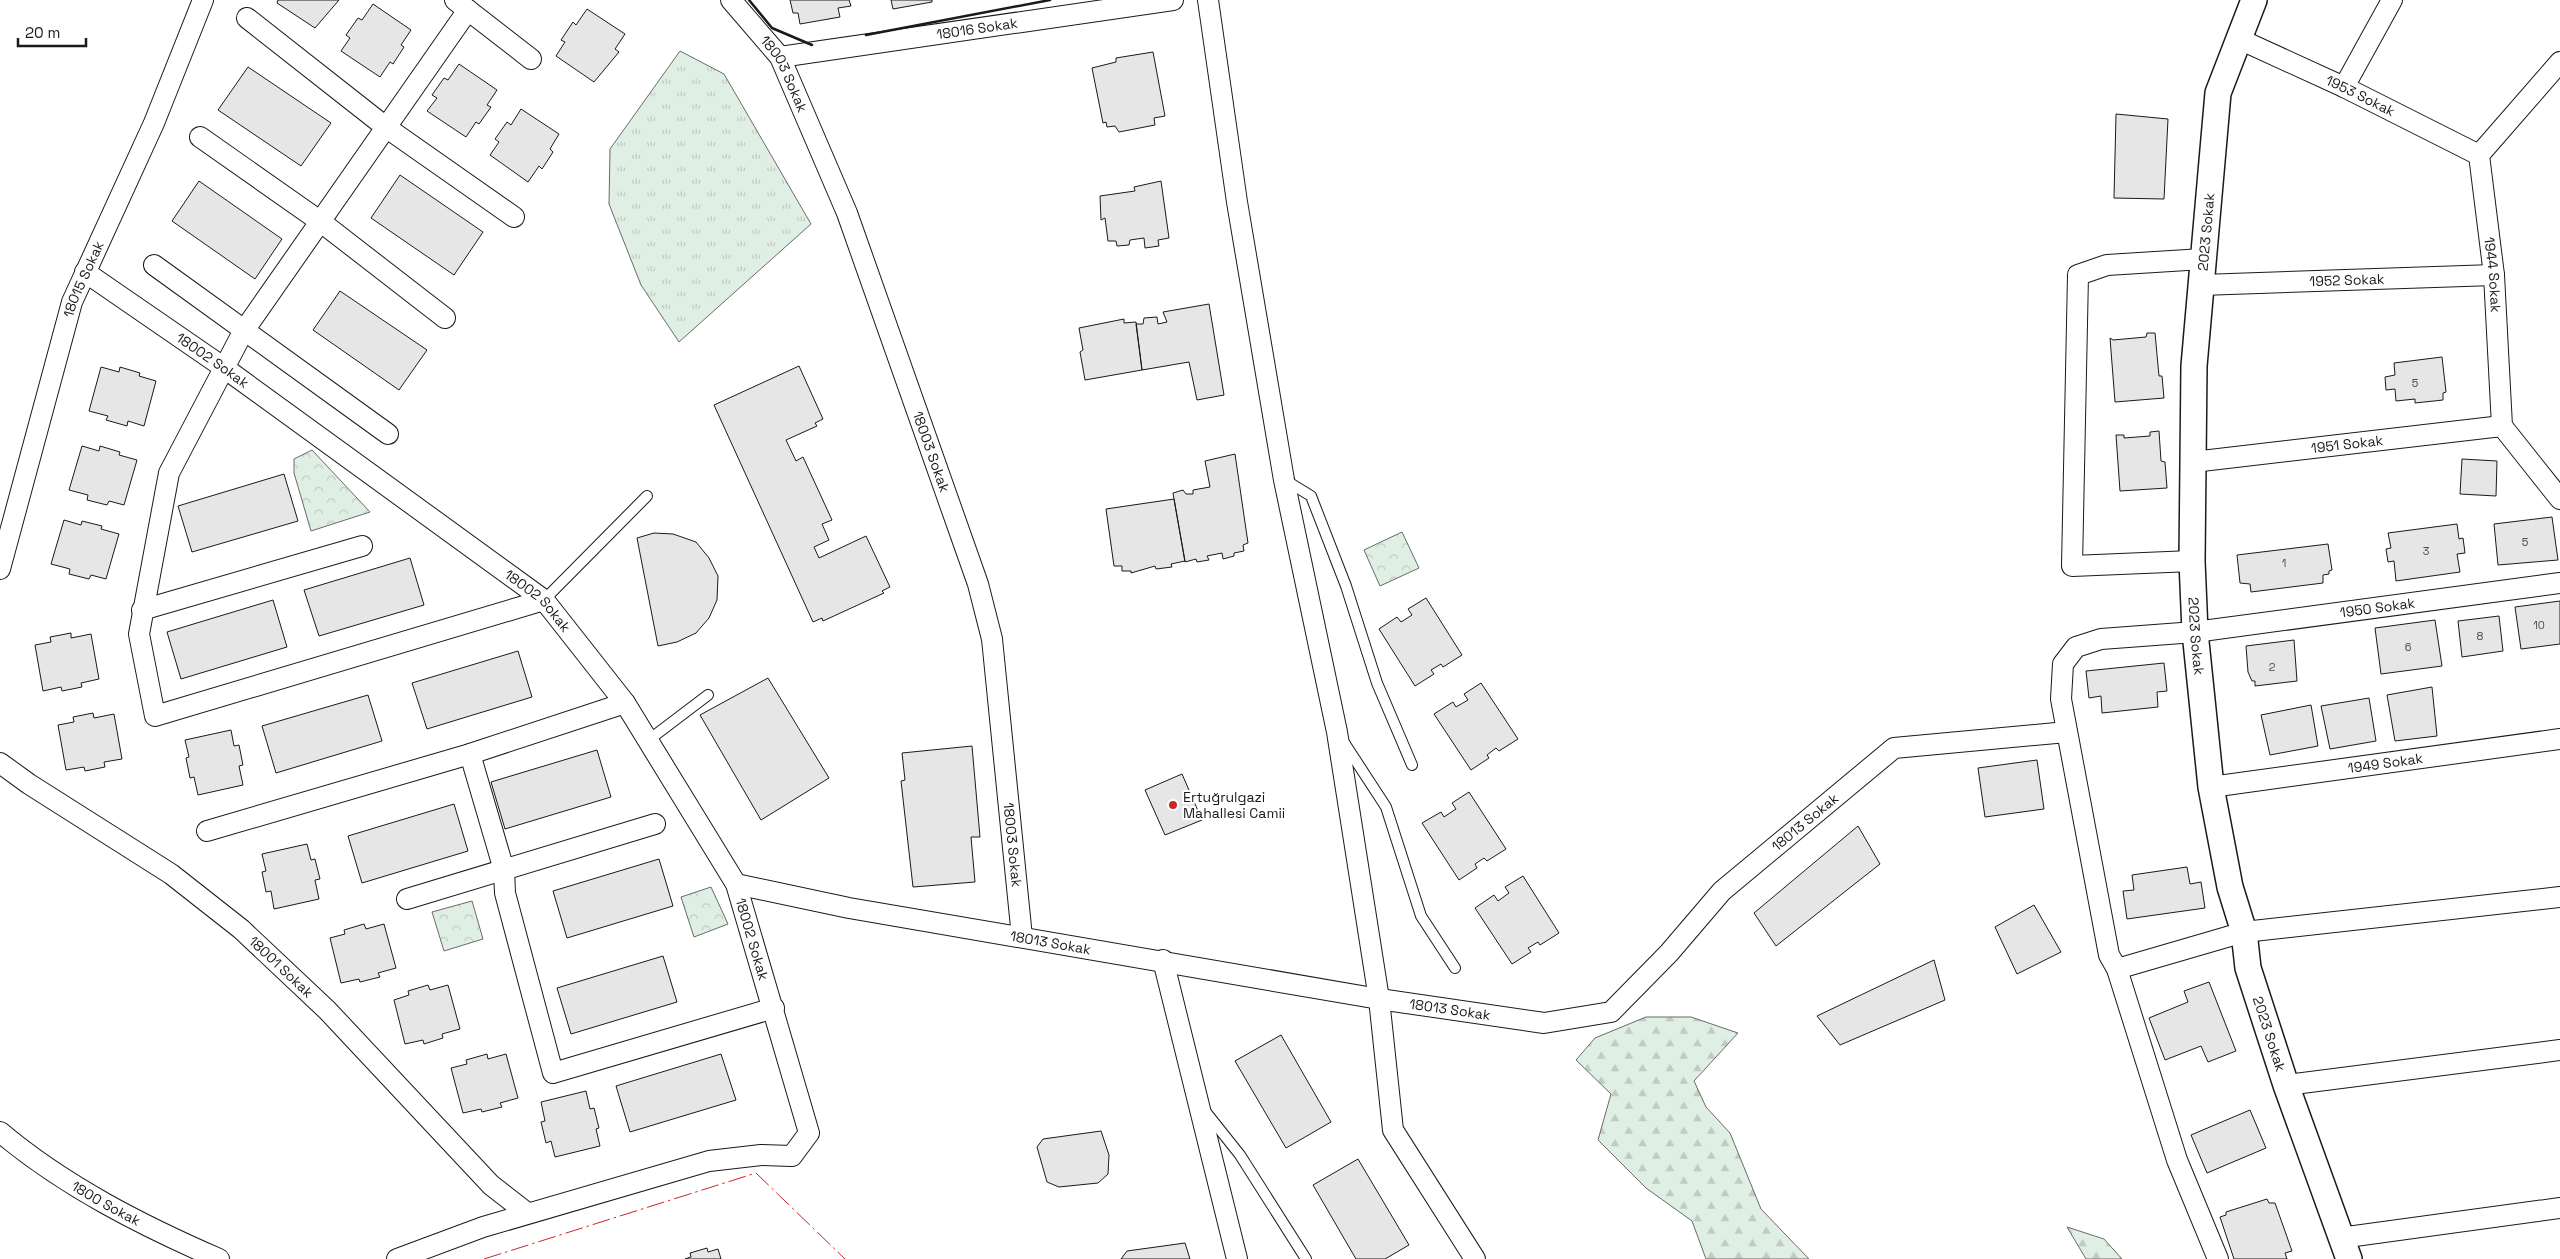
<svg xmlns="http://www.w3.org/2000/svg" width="2560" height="1259" font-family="'Space Grotesk',sans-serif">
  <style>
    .grass { fill: url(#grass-tufts); stroke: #6a6a6a }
    .forest { fill: url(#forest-firs); stroke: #6a6a6a }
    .park { fill: url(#park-crowns); stroke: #6a6a6a }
    .building { fill: #e6e6e6; stroke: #1a1a1a }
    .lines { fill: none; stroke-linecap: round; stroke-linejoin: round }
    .service-casing { stroke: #1a1a1a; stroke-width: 12 }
    .minor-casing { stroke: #1a1a1a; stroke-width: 22 }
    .tertiary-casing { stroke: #1a1a1a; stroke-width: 28 }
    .service { stroke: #fff; stroke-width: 10 }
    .minor { stroke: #fff; stroke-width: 20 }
    .tertiary { stroke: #fff; stroke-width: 25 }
    .wall { stroke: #1a1a1a; stroke-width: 2.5 }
    .power { stroke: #c62828; stroke-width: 1; stroke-dasharray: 18 4 2.5 4; stroke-linecap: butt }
    .poi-dot { fill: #c62828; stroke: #fff; stroke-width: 2 }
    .labels { text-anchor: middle; stroke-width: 4; stroke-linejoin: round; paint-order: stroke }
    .number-label { font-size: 11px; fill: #4d4d4d }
    .street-label { font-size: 14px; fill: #1a1a1a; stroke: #fff }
    .poi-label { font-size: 14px; fill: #1a1a1a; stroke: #fff; text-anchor: start }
  </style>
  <defs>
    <pattern id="grass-tufts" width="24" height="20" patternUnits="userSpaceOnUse" patternTransform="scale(1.25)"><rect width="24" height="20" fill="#e0efe3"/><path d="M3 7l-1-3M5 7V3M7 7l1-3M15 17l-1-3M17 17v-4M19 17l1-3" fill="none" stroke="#c0ccc2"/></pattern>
    <pattern id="forest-firs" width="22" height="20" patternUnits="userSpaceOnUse" patternTransform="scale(1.25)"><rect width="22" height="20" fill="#e0efe3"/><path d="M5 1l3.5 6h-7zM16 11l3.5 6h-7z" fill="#c0ccc2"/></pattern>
    <pattern id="park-crowns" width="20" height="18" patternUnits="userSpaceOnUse" patternTransform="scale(1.25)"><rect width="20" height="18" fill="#e0efe3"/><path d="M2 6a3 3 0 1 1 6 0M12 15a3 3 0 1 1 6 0" fill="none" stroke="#c0ccc2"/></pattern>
  </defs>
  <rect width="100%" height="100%" fill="#fff"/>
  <path class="grass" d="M680 51 724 74 811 224 679 342 641 285 609 204 610 149Z"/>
  <path class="forest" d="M1646 1017H1691L1738 1033 1694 1081 1706 1107 1730 1133 1761 1209 1809 1259H1706L1692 1221 1646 1188 1598 1140 1611 1094 1576 1060 1595 1038Z
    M2067 1227 2104 1239 2122 1259H2086Z"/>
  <path class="park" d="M312 450 370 512 311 531 294 473V459Z
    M1402 532 1419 568 1380 586 1364 550Z
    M711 887 728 924 694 937 681 897Z
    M472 901 483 939 444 951 432 912Z"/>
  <path class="building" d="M278 0H339L315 28 277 3Z
    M790 0H849L851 6 838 8 840 17 800 24 798 13H793Z
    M891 0H932V2L893 9Z
    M373 4 411 30 401 45 404 47 393 64 390 62 380 77 341 51 350 38 346 35 358 18 362 20Z
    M587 9 625 34 615 49 619 52 594 82 556 56 565 42 561 40 573 22 576 25Z
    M1153 52 1165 116 1154 118 1155 125 1119 132 1115 126 1107 127 1106 122 1103 123 1092 68 1116 62V58Z
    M459 64 497 90 487 105 491 107 479 124 476 122 466 137 427 111 437 98 432 95 444 78 448 80Z
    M248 67 331 123 301 166 218 110Z
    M521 109 559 134 550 149 553 152 542 169 539 166 528 182 490 155 499 142 495 139 507 122 511 125Z
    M2116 114 2168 119 2164 199 2114 198Z
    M400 175 483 232 454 275 371 218Z
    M199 181 282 239 255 279 172 221Z
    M1161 181 1169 238 1158 240 1159 246 1145 248 1144 238 1130 240 1129 245 1117 246 1116 241H1108L1105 218 1101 220 1100 196 1135 191 1134 187Z
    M340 291 427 350 399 390 313 330Z
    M1209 304 1224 395 1197 400 1189 362 1142 370 1136 324H1143L1144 318 1157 317 1158 324 1167 322 1163 312Z
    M1124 319V323L1136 322 1142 370 1085 380 1080 352 1083 350 1079 328Z
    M2147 333H2155L2159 376H2162L2164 398 2115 402 2110 338 2113 340 2146 337Z
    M2442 357 2446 392 2443 393V400L2415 403V399L2396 401 2395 389 2386 390 2385 377 2395 375 2394 363Z
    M799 366 823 419 815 423 817 426 786 440 796 461 803 457 832 520 822 524 829 540 814 547 819 558 866 536 890 587 882 591 884 593 823 621 822 618 813 622 714 405Z
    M101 367 119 372 120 367 140 373 139 376 156 381 144 426 128 421 127 426 106 420 108 416 89 411Z
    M2159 431 2161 461 2165 462 2167 488 2120 491 2116 435H2124V438L2150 436V432Z
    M82 446 99 451 100 446 120 452 119 455 137 460 124 505 109 501 107 505 87 500 88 495 69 490Z
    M1235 454 1248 543 1243 545 1244 551 1234 553V556L1223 559 1222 553 1207 556 1209 560 1197 562 1196 559 1185 562 1173 493 1183 490 1186 494H1193V490L1210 487 1205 461Z
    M2462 459 2497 461 2496 496 2460 494Z
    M284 474 298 521 192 552 178 506Z
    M1174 499 1185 561 1171 564 1172 567 1156 569 1155 566 1131 573V571H1122V566H1114L1106 509Z
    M2552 517 2558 560 2498 565 2494 524Z
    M64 520 81 525 82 521 102 526 101 529 119 534 106 579 91 575 89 579 69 574 70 569 51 564Z
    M2457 524 2459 539 2463 538 2465 553 2457 554 2460 572 2396 581 2394 561 2388 562 2386 549 2391 548 2388 533Z
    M654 533 673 534 696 542 709 558 718 576 717 600 709 618 696 633 677 642 658 646 637 538Z
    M2328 544 2332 570 2329 571V574L2323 575V583L2251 592 2250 584 2240 583 2237 555Z
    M410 558 424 605 319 636 304 590Z
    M1426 598 1462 655 1443 667 1441 664 1431 670 1434 674 1415 686 1379 629 1397 617 1401 622 1412 615 1408 609Z
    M273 600 287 647 181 679 167 632Z
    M2560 601V644L2521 649 2515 607Z
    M2499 616 2503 651 2462 657 2458 621Z
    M2435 620 2442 666 2381 674 2375 628Z
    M71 633V638L91 634 99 679 81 683 82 687 62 691 61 687 43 691 35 645 51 642 50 637Z
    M2294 640 2297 681 2255 686V681H2252L2248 672 2246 646Z
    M518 651 532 697 427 729 412 683Z
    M2164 663 2167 691 2157 692 2158 707 2102 713 2101 696 2089 698 2086 671Z
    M768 678 829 778 761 820 700 715Z
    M1481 683 1518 739 1499 751 1496 748 1487 755 1489 758 1471 770 1434 714 1453 702 1456 707 1468 700 1464 694Z
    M2432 687 2437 736 2395 741 2387 695Z
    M368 695 382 741 276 773 262 726Z
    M2369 698 2376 741 2330 749 2321 706Z
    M2311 705 2318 746 2270 755 2261 715Z
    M93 713 94 718 114 714 122 759 104 762 105 767 85 771 84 767 66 770 58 725 74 722 73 717Z
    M231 730 234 746 239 745 243 765 239 766 243 785 198 795 194 777 190 778 186 758 189 757 185 740Z
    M972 746 980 837H971L975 882 913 887 901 781 905 780 902 753Z
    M597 750 611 797 505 829 491 782Z
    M2037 760 2044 809 1985 817 1978 768Z
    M1182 774 1202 820 1165 835 1145 790Z
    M1469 792 1506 849 1487 861 1484 858 1475 864 1477 868 1459 880 1422 823 1441 812 1444 817 1456 809 1452 803Z
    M454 804 468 851 362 883 348 836Z
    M1858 826 1880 864 1776 946 1754 913Z
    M307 844 311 860 315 859 320 879 315 880 319 899 274 909 271 891 266 892 262 872 266 871 262 854Z
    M659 859 673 906 567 938 553 891Z
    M2187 867 2190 884 2201 882 2205 908 2127 919 2123 891 2134 890 2132 875Z
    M1523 876 1559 933 1540 945 1538 942 1528 948 1531 952 1512 964 1475 908 1494 895 1498 901 1509 893 1505 887Z
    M2034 905 2061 952 2017 974 1995 927Z
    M364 924 366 929 384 924 396 968 378 973 380 977 360 982 359 979 341 983 330 938 345 934 344 930Z
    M663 956 677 1002 571 1034 557 988Z
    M1934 960 1945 1000 1840 1045 1817 1016Z
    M2209 982 2236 1051 2208 1062 2201 1046 2165 1060 2149 1018 2188 1002 2184 991Z
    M428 985 430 990 448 985 460 1029 442 1034 443 1038 424 1044 423 1040 405 1044 394 1000 409 995 408 991Z
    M1281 1035 1331 1122 1286 1148 1235 1061Z
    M487 1054 488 1059 506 1054 518 1098 500 1103 502 1107 482 1112 481 1109 463 1113 451 1068 467 1064 466 1060Z
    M721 1054 736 1100 630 1132 616 1086Z
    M586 1091 590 1109 594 1108 599 1128 596 1129 600 1146 555 1157 551 1141 546 1143 541 1122 545 1121 541 1102Z
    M2250 1110 2266 1148 2207 1173 2191 1135Z
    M1101 1131 1109 1155 1108 1174 1098 1183 1059 1187 1047 1182 1037 1147 1043 1139Z
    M1358 1159 1409 1245 1385 1259H1356L1313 1185Z
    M2267 1199 2269 1203H2275L2292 1251 2285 1253 2287 1259H2234L2220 1217 2226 1215V1212Z
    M1185 1243 1190 1259H1121L1127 1251Z
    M707 1248 708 1252 718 1249 721 1259H685L691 1257 690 1253Z"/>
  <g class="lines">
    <defs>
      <path id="service" d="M1285 480 1311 496 1346 586 1377 683 1412 765
        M544 600 647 496
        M650 739 708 695
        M1343 741 1386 807 1421 916 1455 968
        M1205 1111 1240 1155 1306 1259"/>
      <g id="minor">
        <path d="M455 0 531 59"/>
        <path id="s1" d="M731 0 780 57 847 213 978 584 992 639 1022 937"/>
        <path d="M1208 0 1237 202 1284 480 1337 732 1379 999 1393 1130 1475 1259"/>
        <path d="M468 10 243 332 169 473 139 634 155 716 544 600"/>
        <path d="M247 18 387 128 514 217"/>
        <path id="s2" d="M2239 39 2344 87 2479 155"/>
        <path id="s3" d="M780 57 1173 0"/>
        <path id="s4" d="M2560 62 2479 155 2494 275 2502 426 2560 499"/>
        <path d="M2344 87 2392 0"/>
        <path d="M200 137 321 222 445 318"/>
        <path d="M154 265 388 434"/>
        <path id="s5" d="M85 272 223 367 544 600 625 703 736 884 809 1133 792 1156 761 1155 709 1161 483 1227 397 1259"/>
        <path id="s6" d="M2201 285 2494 275"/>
        <path id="s7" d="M2193 462 2502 426"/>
        <path d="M2192 561 2072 566 2078 275 2107 265 2203 259"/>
        <path id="s8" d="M0 569 72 302 154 123 203 0"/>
        <path d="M142 610 362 546"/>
        <path d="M470 754 504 870 505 893 553 1073 774 1008"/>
        <path id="s9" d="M0 763 29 784 171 874 241 929 327 1010 491 1185 527 1213"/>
        <path id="s10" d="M2211 787 2560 739"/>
        <path d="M207 831 470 754 625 703"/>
        <path id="s11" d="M736 884 849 908 1379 999 1544 1023 1611 1012 1669 953 1722 891 1894 748 2067 732"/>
        <path d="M407 899 655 824"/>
        <path d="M1163 960 1237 1259"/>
        <path d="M2117 969 2244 932 2560 897"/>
        <path d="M2286 1085 2560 1050"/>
        <path id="s12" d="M0 1132C64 1186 143 1226 219 1259"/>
        <path d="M2340 1238 2560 1208"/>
        <path id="s13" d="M2218 1259 2177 1160 2117 969 2109 955 2061 699 2063 664 2076 647 2101 639 2195 632 2560 583"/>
      </g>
      <g id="tertiary">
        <path id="s14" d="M2254 0 2218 93 2194 366 2192 561 2195 632 2211 787 2230 887 2244 932 2248 968 2286 1085 2349 1259"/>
      </g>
    </defs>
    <use href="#service" class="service-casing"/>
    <use href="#minor" class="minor-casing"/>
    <use href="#tertiary" class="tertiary-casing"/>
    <use href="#service" class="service"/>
    <use href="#minor" class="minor"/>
    <use href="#tertiary" class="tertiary"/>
    <path class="wall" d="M749 0 772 28 812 45
      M866 35 1050 0"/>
    <path class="power" d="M484 1259 756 1173 845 1259"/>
  </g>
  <circle class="poi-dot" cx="1173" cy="805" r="5"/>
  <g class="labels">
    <g class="number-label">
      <text x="2415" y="387">5</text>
      <text x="2525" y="546">5</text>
      <text x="2426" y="555">3</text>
      <text x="2284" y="567">1</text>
      <text x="2539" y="629">10</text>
      <text x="2480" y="640">8</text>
      <text x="2408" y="651">6</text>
      <text x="2272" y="671">2</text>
    </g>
    <g class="street-label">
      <text dy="5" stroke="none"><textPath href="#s3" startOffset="199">18016 Sokak</textPath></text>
      <text dy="5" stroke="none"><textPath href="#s1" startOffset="92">18003 Sokak</textPath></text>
      <text dy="5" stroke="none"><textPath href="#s2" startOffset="134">1953 Sokak</textPath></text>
      <text transform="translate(2206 232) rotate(-85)" y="5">2023 Sokak</text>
      <text dy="5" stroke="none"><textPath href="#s4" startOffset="244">1944 Sokak</textPath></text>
      <text dy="5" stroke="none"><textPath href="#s8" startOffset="302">18015 Sokak</textPath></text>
      <text dy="5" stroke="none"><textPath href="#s6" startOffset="146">1952 Sokak</textPath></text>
      <text dy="5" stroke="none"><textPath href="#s5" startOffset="155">18002 Sokak</textPath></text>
      <text dy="5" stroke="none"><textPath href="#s7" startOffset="155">1951 Sokak</textPath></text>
      <text dy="5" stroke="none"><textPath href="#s1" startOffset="498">18003 Sokak</textPath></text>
      <text dy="5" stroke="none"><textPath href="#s5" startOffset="560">18002 Sokak</textPath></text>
      <text dy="5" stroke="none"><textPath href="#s13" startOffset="945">1950 Sokak</textPath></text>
      <text dy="5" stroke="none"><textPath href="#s14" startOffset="644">2023 Sokak</textPath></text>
      <text dy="5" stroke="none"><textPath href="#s10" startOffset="176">1949 Sokak</textPath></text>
      <text dy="5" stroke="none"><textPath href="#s11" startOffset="1160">18013 Sokak</textPath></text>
      <text dy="5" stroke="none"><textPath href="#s1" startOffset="902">18003 Sokak</textPath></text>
      <text dy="5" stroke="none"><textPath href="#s5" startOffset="965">18002 Sokak</textPath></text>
      <text dy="5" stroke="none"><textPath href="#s11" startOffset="320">18013 Sokak</textPath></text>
      <text dy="5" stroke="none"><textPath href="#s9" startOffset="348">18001 Sokak</textPath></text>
      <text dy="5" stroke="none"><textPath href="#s11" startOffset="725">18013 Sokak</textPath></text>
      <text dy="5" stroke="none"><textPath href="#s14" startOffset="1050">2023 Sokak</textPath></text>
      <text dy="5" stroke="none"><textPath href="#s12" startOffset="128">1800 Sokak</textPath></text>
    </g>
    <g class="poi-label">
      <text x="1183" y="802">Ertuğrulgazi<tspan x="1183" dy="16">Mahallesi Camii</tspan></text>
    </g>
  </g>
  <path d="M18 38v8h68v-8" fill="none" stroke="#1a1a1a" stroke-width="2.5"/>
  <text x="25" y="38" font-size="15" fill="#1a1a1a" stroke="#ffffff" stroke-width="4" paint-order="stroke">20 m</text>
</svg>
